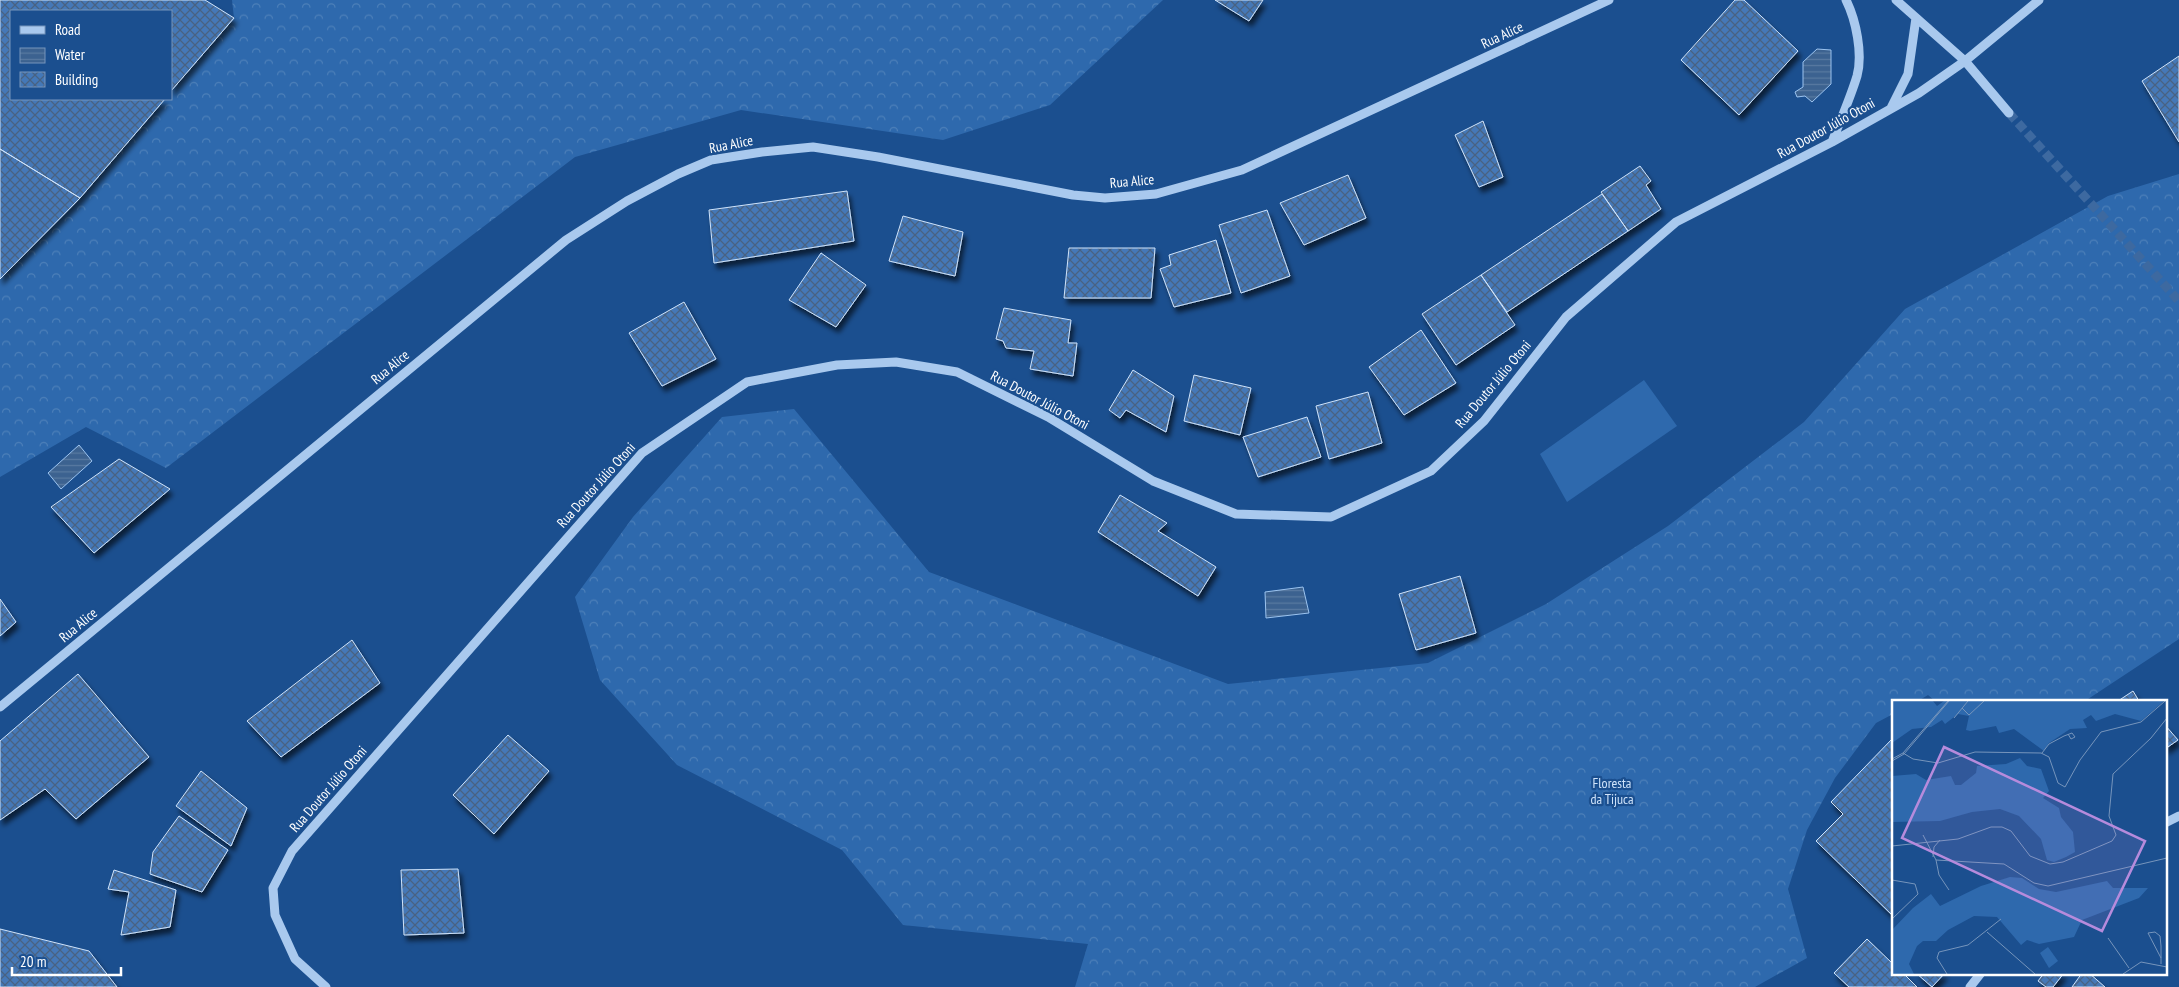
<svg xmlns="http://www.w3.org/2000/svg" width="2179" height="987" font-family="'PT Sans Narrow',sans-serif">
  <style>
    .forest { fill: url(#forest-crowns) }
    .garden { fill: #2e69ad }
    .water { fill: url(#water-rules); stroke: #9cc4f0 }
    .building { fill: url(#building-cross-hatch); stroke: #cfe3fa; filter: url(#shadow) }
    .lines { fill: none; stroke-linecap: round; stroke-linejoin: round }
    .minor-tunnel { stroke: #3d69a0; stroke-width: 9; stroke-dasharray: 9 4.5; stroke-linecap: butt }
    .minor { stroke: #a9c9ee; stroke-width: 9 }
    .labels { text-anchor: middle; stroke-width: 4.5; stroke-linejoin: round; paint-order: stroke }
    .street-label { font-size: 14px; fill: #fff; stroke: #1b4f8f }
    .park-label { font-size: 14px; fill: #cfe3fa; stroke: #1b4f8f }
    .inset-road { fill: none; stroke: #7695bc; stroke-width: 1 }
    .view { fill: #b68bdc; fill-opacity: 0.15; stroke: #b68bdc; stroke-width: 2.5 }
    .inset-edge { fill: none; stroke: #fff; stroke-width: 2.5 }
  </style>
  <defs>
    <pattern id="forest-crowns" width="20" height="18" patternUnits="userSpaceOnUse" patternTransform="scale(1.25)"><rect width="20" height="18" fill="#2e69ad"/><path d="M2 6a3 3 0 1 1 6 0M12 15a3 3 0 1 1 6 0" fill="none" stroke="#4d80b9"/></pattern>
    <pattern id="water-rules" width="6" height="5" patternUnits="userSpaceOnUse" patternTransform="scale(1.25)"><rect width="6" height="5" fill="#3c6290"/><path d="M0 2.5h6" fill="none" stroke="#597aa1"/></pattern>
    <pattern id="building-cross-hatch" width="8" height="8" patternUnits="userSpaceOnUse" patternTransform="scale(1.25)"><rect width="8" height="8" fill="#4478b7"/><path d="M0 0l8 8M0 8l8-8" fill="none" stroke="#486282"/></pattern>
    <filter id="shadow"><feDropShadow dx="3" dy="5.5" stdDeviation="2.5" flood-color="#0009"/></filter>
  </defs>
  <rect width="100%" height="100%" fill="#1b4f8f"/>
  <path class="forest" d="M232 0H1163L1050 105 943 140 741 110 575 157 166 468 86 427 0 477V279L80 198 165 99H171V91L234 18Z
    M2179 174V639L2085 701H1935L1928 695 1918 701H1893V714L1876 723 1835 778 1807 830 1788 889 1807 958 1755 987H1075L1088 944 903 925 842 850 677 765 600 680 575 597 633 517 722 417 794 409 929 572 1228 684 1428 663 1546 604 1668 526 1804 422 1905 309 2108 196Z"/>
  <path class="garden" d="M1644 380 1677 426 1567 502 1540 454Z"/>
  <path class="water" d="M1817 49 1831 50V84L1812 102 1805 96 1797 97 1795 92 1803 87V62Z
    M79 445 92 461 61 489 48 473Z
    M1303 587 1309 613 1266 618 1265 592Z"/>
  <path class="building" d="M0 0H205L234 18 171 91V11H11V99H165L80 198 0 149Z
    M1215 0H1263L1249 21Z
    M1735 0H1744L1798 51 1739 115 1681 60Z
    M2179 56V142L2142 81Z
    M1483 121 1503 177 1479 187 1455 135Z
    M0 149 80 198 0 279Z
    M1640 166 1651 181 1646 185 1661 209 1628 231 1601 192Z
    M1348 175 1366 218 1304 245 1280 203Z
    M847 191 854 241 714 263 709 210Z
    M1602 194 1628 231 1507 312 1481 275Z
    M1267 210 1290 276 1241 293 1219 225Z
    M903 216 963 232 955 276 889 261Z
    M1216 240 1231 293 1174 307 1160 269 1171 265 1169 255Z
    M1069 248H1155L1151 298H1064Z
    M821 253 866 285 836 327 789 300Z
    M1481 275 1515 325 1456 365 1422 314Z
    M684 302 716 359 662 386 629 333Z
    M1004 308 1071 320 1068 343H1077L1073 376 1030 369 1034 351 1006 348 1003 341 996 339Z
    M1421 330 1456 383 1404 415 1369 367Z
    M1133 370 1174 396 1166 432 1126 410 1120 418 1109 410Z
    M1194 375 1251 388 1240 435 1184 421Z
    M1368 392 1382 443 1329 459 1316 406Z
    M1307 417 1321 457 1258 477 1243 437Z
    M119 459 170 489 94 553 51 507Z
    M1120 495 1167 523 1158 531 1216 567 1198 596 1098 532Z
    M1460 576 1476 633 1416 650 1399 594Z
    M0 599 16 622 0 636Z
    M352 640 380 683 281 757 247 721Z
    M78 674 149 757 76 819 45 789 0 820V741Z
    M2133 691 2139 701H2118Z
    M2165 725 2178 740 2165 749Z
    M508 735 549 771 494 834 453 795Z
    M1893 738V916L1816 841 1843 814 1831 802Z
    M201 771 247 808 231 846 176 806Z
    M179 816 228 850 202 892 150 874 153 852Z
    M458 869 464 933 404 935 401 870Z
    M114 870 176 890 170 927 121 935 129 892 108 889Z
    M0 929 89 951 117 987H0Z
    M1867 939 1893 964V973H1903L1917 987H1849L1834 973Z
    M1916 973H1945L1932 987Z
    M2044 973H2064L2053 987H2046L2038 981Z
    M2082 973H2089L2105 987H2072Z"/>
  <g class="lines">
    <path class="minor-tunnel" d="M2009 113 2179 301"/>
    <path class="minor" d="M1896 0 1965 61 2009 113
      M1891 108 1908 74 1916 18
      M1832 142C1840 121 1850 99 1857 76 1863 54 1856 20 1846 0
      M0 707 566 240 627 201 678 174 711 160 762 152 813 147 878 157 1073 195 1105 198 1156 194 1242 170 1609 0
      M2165 823 2179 816
      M326 987 295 959 275 915 273 888 292 851 642 453 747 382 837 365 896 362 957 372 1048 417 1153 481 1236 514 1331 517 1431 471 1484 421 1566 317 1676 222 1832 142 1919 93 1965 61 2039 0
      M1970 987 1981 973"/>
  </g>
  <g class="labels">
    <g class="street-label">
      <text transform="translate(1502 35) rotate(-25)" y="5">Rua Alice</text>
      <text transform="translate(1826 128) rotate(-29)" y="5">Rua Doutor Júlio Otoni</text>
      <text transform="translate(731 144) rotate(-11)" y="5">Rua Alice</text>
      <text transform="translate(1132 181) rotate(-5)" y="5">Rua Alice</text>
      <text transform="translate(390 367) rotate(-40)" y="5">Rua Alice</text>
      <text transform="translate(1493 384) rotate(-50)" y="5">Rua Doutor Júlio Otoni</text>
      <text transform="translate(1040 400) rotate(28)" y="5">Rua Doutor Júlio Otoni</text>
      <text transform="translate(596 485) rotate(-48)" y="5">Rua Doutor Júlio Otoni</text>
      <text transform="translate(78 625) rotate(-40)" y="5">Rua Alice</text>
      <text transform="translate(328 789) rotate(-49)" y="5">Rua Doutor Júlio Otoni</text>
    </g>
    <g class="park-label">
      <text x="1612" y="788">Floresta<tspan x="1612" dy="16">da Tijuca</tspan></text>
    </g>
  </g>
  <g transform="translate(1892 700)">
    <rect width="275" height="275" fill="#1b4f8f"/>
    <path d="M0 1H41L45 6 52 1H272L249 21 223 14 204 21 199 15 191 20 195 28 178 29 157 43 152 51 122 29 107 33 104 26 78 31 74 30 77 16 66 14 53 24 50 20 39 27 20 29 0 43ZM128 58 135 66 149 69 157 91 151 98 167 108 169 117 181 132 183 152 174 157 162 162 155 160 149 139 127 116 108 109 80 112 48 121 0 122V76L24 74 34 80 59 76 63 85H69L84 73 85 66 114 64ZM118 177 130 178 147 189 164 192 215 181 221 188H256L247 198 190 220 182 237 147 244 135 240 129 245 105 217 82 216 56 230 44 241H31L25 246 17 264 22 274H0V230L21 208 39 194 48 206 89 186Z" fill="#2e69ad"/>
    <path d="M156 247 166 261 157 268 148 253Z" fill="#2e69ad"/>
    <path class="inset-road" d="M70 8 77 15 92 1M62 18 76 1M11 53 21 59 46 63 83 52 149 53 157 57 166 83 173 87 188 60 209 32 249 22 273 1M150 53 157 44 172 36 180 33 183 37 179 39 176 34M0 59 11 53 56 1M0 61 12 54 57 1M31 135 44 160 47 175 57 190M0 146 66 139 99 127H110L119 131 138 156 158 164 171 162 220 141 224 135 217 116 221 74 259 38 275 18M41 157 42 147 48 140M44 160 112 164 142 183 156 186 275 158M0 180 23 184 26 194 0 219M95 232 143 274M216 238 237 268M269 258 256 233 263 232 268 236 269 246V264M55 274 45 258 47 252 76 245 109 219M231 274 249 262 275 267"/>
    <path class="view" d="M52 47 253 141 210 231 10 138Z"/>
    <rect width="275" height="275" class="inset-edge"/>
  </g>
  <rect x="10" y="10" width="162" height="90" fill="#1b4f8f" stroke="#7695bc"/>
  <rect x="20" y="26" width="25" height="8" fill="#a9c9ee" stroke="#7695bc"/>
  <text x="55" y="35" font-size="15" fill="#ffffff">Road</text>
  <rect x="20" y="48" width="25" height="15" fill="url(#water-rules)" stroke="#7695bc"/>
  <text x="55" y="60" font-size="15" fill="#ffffff">Water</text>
  <rect x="20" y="72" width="25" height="15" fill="url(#building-cross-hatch)" stroke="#7695bc"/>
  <text x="55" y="85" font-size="15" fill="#ffffff">Building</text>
  <path d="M12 967v8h109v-8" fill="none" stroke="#ffffff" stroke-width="2.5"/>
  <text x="20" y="967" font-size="15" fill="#ffffff" stroke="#1b4f8f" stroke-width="4" paint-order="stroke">20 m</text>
</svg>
